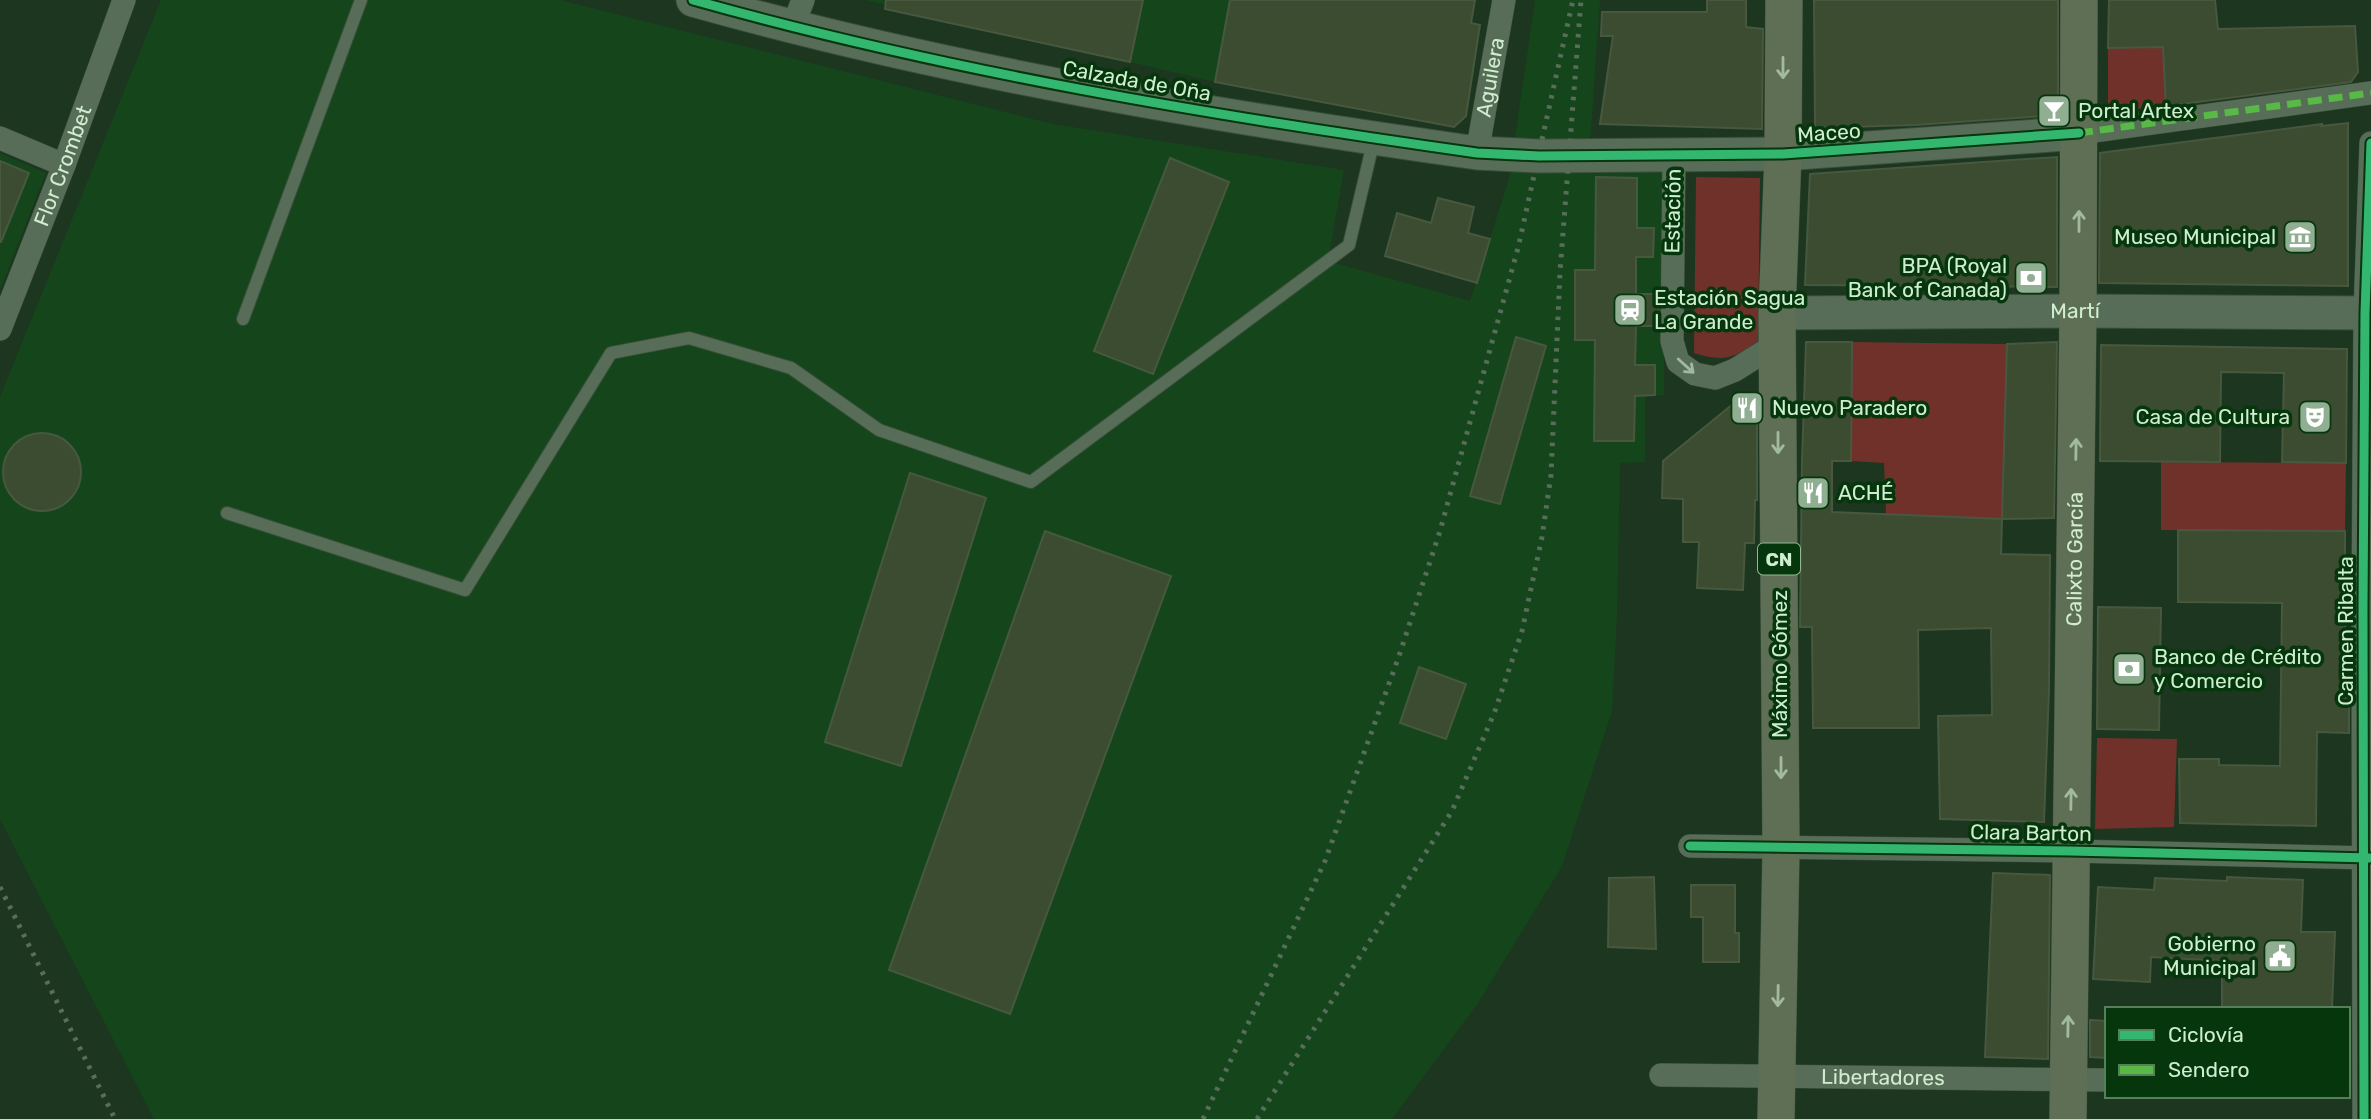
<svg xmlns="http://www.w3.org/2000/svg" width="2371" height="1119" font-family="Rubik,sans-serif">
  <style>
    .built { fill: #15461b }
    .green { fill: #71312b }
    .building { fill: #3b4c31; stroke: #47583f; stroke-width: 2 }
    .lines { fill: none; stroke-linecap: round; stroke-linejoin: round }
    .lane-casing { stroke: #3a4f3c; stroke-width: 14 }
    .street-casing { stroke: #3a4f3c; stroke-width: 24 }
    .secondary-casing { stroke: #3a4f3c; stroke-width: 35 }
    .primary-casing { stroke: #3a4f3c; stroke-width: 38 }
    .lane { stroke: #576d58; stroke-width: 12 }
    .street { stroke: #576d58; stroke-width: 23 }
    .secondary { stroke: #576d58; stroke-width: 33 }
    .primary { stroke: #5f6f56; stroke-width: 37 }
    .rail { stroke: #586d5a; stroke-width: 5; stroke-dasharray: 3.5 7; stroke-linecap: butt }
    .quiet { stroke: #58b947; stroke-width: 7; stroke-dasharray: 14 7; stroke-linecap: butt }
    .cycleway-casing { stroke: #05360c; stroke-width: 13 }
    .cycleway { stroke: #33b770; stroke-width: 9 }
    .oneway { stroke: #a2bb9f }
    .oneway2 { stroke: #9fba9f }
    .labels { text-anchor: middle; stroke-width: 7; stroke-linejoin: round; paint-order: stroke }
    .shield { fill: #05360c; stroke: #92b794; stroke-width: 2 }
    .shield-label { font-size: 19px; font-weight: bold; fill: #cfeecf }
    .street-label { font-size: 21px; fill: #cfeecf; stroke: #05360c }
    .poi-label { font-size: 21px; fill: #cfeecf; stroke: #05360c; text-anchor: start }
  </style>
  <rect width="100%" height="100%" fill="#1c361f"/>
  <path class="built" d="M161 0H560L1053 124 1344 170 1328 261 1470 301 1509 179 1535 0H1600L1588 172H1663L1664 395 1645 396V462L1620 463 1617 614 1612 711 1562 866 1478 1003 1392 1119H154L0 819V397Z
    M865 0H1230L1215 82Z
    M0 153 46 173 0 290Z"/>
  <path class="green" d="M2108 48H2163L2166 106 2108 112Z
    M1696 177 1760 178 1758 341C1733 359 1724 362 1694 353Z
    M1852 342 2007 344 2002 519 1886 514 1884 463 1851 461Z
    M2161 462 2346 463 2345 531 2161 530Z
    M2097 738 2177 739 2174 827 2095 829Z"/>
  <path class="building" d="M886 0H1143L1130 62 885 9Z
    M1230 0H1475L1471 23 1480 25 1466 116 1454 127 1215 82Z
    M1707 0H1746V27L1763 29 1762 129 1600 124 1613 36H1601L1602 12H1707Z
    M1814 0H2058V115L1915 125 1815 128Z
    M2109 0H2215L2218 29 2355 26 2358 72 2351 82 2166 106 2163 47 2108 48Z
    M2348 123V286L2099 283 2100 153 2322 124 2321 126Z
    M2057 157V287L1805 285 1810 174Z
    M1170 158 1229 182 1153 374 1094 351Z
    M0 161 29 173 1 242H0Z
    M1596 177 1637 178V228H1654L1653 257H1636V294H1659L1658 326H1636L1635 365H1655V395L1635 396 1634 441H1594L1595 340H1575V270H1595Z
    M1438 198 1474 207 1468 233 1490 239 1477 283 1385 256 1397 213 1431 223Z
    M1516 337 1546 346 1500 504 1470 496Z
    M1806 342H1852L1851 461H1832V512L2002 519 2001 554 2050 555 2049 689 2044 822 1940 819 1938 716 1992 715 1991 628 1918 630 1919 728H1813L1812 627H1800L1802 461Z
    M2057 342 2054 518 2002 519 2007 344Z
    M2101 345 2347 349 2346 463 2282 462 2284 373 2221 372 2220 462 2100 461Z
    M1744 395H1757V500H1755L1754 543H1745L1743 590 1697 588 1699 542H1683V499L1662 498 1663 461Z
    M3 472a39 39 0 1 1 78 0a39 39 0 1 1-78 0Z
    M910 473 986 498 901 766 825 742Z
    M2178 530 2345 531V633H2349V733L2317 732 2316 826 2180 823 2179 759H2219V765L2280 766 2282 603 2178 602Z
    M1045 531 1171 576 1010 1014 889 970Z
    M2098 607 2161 608 2159 730 2097 729Z
    M1419 667 1466 684 1446 739 1400 723Z
    M1993 873 2050 875 2048 1059 1985 1057Z
    M1654 877 1656 949 1608 947 1609 878Z
    M2227 877 2303 880 2301 932H2335L2332 1009H2222V961L2151 957 2150 982 2093 979 2098 887 2154 890 2155 878 2227 881Z
    M1691 885H1735V933H1739V962H1703V917H1691Z
    M2090 1020 2107 1021V1058L2090 1057Z"/>
  <g class="lines">
    <defs>
      <path id="lane" d="M243 319 361 0
        M227 513 465 590 611 353 689 338 791 368 879 430 1031 482 1349 245 1374 139"/>
      <g id="street">
        <path d="M792 28 803 0"/>
        <path d="M2079 133 2371 93"/>
        <path d="M0 138 64 165"/>
        <path id="s1" d="M1477 153 1504 0"/>
        <path d="M1674 156 1672 341 1678 362 1695 374 1715 378 1735 370 1778 343"/>
        <path id="s2" d="M0 329 64 165 124 0"/>
        <path d="M1690 846 2070 851 2371 858"/>
        <path id="s3" d="M1661 1075 2107 1080"/>
        <path d="M2364 1119 2363 607 2365 313 2371 143"/>
      </g>
      <g id="secondary">
        <path d="M693 0C949 72 1214 116 1477 153L1539 156 1783 154 2079 133"/>
        <path id="s4" d="M1777 313 2078 311 2371 313"/>
      </g>
      <g id="primary">
        <path d="M1776 1119 1781 849 1777 313 1783 154 1784 0"/>
        <path id="s5" d="M2068 1119 2078 311 2079 0"/>
      </g>
    </defs>
    <use href="#lane" class="lane-casing"/>
    <use href="#street" class="street-casing"/>
    <use href="#secondary" class="secondary-casing"/>
    <use href="#primary" class="primary-casing"/>
    <use href="#lane" class="lane"/>
    <use href="#street" class="street"/>
    <use href="#secondary" class="secondary"/>
    <use href="#primary" class="primary"/>
    <path class="rail" d="M0 887 115 1119
      M1203 1119 1325 861 1399 656 1440 531 1518 248 1573 0
      M1257 1119 1452 811 1495 711 1522 631 1542 537 1551 475 1560 272 1581 0"/>
    <path class="quiet" d="M2079 133 2371 93"/>
    <defs>
      <path id="cycleway" d="M693 0C949 72 1214 116 1477 153L1539 156 1783 154 2079 133
        M1690 846 2070 851 2371 858
        M2364 1119 2363 607 2365 313 2371 143"/>
    </defs>
    <use href="#cycleway" class="cycleway-casing"/>
    <use href="#cycleway" class="cycleway"/>
  </g>
  <defs><path id="oneway-shaft" d="M-6 0H5M1.5-3L5.5 0L1.5 3" fill="none" stroke-width="1.6" stroke-linecap="round" stroke-linejoin="round" transform="scale(1.75)"/></defs>
  <g class="oneway">
    <use href="#oneway-shaft" transform="translate(1783 68) rotate(90)"/>
    <use href="#oneway-shaft" transform="translate(2079 221) rotate(-90)"/>
    <use href="#oneway-shaft" transform="translate(1778 443) rotate(90)"/>
    <use href="#oneway-shaft" transform="translate(2076 449) rotate(-89)"/>
    <use href="#oneway-shaft" transform="translate(1781 768) rotate(90)"/>
    <use href="#oneway-shaft" transform="translate(2071 799) rotate(-89)"/>
    <use href="#oneway-shaft" transform="translate(1778 996) rotate(91)"/>
    <use href="#oneway-shaft" transform="translate(2068 1026) rotate(-89)"/>
  </g>
  <use class="oneway2" href="#oneway-shaft" transform="translate(1686 366) rotate(42)"/>
  <defs>
    <symbol id="bar-square" viewBox="-11 -11 22 22"><rect x="-9" y="-9" width="18" height="18" rx="4" fill="#90ae91" stroke="#05360c"/><path d="M-6-5H6L.8 .8V4.5H3.5V6h-7V4.5H-.8V.8Z" fill="#fff"/></symbol>
    <symbol id="museum-square" viewBox="-11 -11 22 22"><rect x="-9" y="-9" width="18" height="18" rx="4" fill="#90ae91" stroke="#05360c"/><path d="M0-6L6-3V-2H-6V-3ZM-5-1h2V3h-2ZM-1-1h2V3h-2ZM3-1h2V3H3ZM-6 4H6V6H-6Z" fill="#fff"/></symbol>
    <symbol id="bank-square" viewBox="-11 -11 22 22"><rect x="-9" y="-9" width="18" height="18" rx="4" fill="#90ae91" stroke="#05360c"/><path d="M-6-4H6V4H-6ZM0-2.3a2.3 2.3 0 1 0 0 4.6a2.3 2.3 0 1 0 0-4.6Z" fill="#fff"/></symbol>
    <symbol id="station-square" viewBox="-11 -11 22 22"><rect x="-9" y="-9" width="18" height="18" rx="4" fill="#90ae91" stroke="#05360c"/><path d="M-3-6H3Q5-6 5-4V2Q5 4 3 4L4.5 6H3L1.5 4h-3L-3 6H-4.5L-3 4Q-5 4-5 2V-4Q-5-6-3-6ZM-3.5-4v3h7v-3ZM-3.5 1v1.5H-2V1ZM2 1v1.5H3.5V1Z" fill="#fff"/></symbol>
    <symbol id="restaurant-square" viewBox="-11 -11 22 22"><rect x="-9" y="-9" width="18" height="18" rx="4" fill="#90ae91" stroke="#05360c"/><path d="M-5-6h1v4h1v-4h1v4h1v-4h1v5L-1.5 .5V6h-2V.5L-5-1ZM5-6V6H3V1.5H1.5Q1.5-4 5-6Z" fill="#fff"/></symbol>
    <symbol id="theatre-square" viewBox="-11 -11 22 22"><rect x="-9" y="-9" width="18" height="18" rx="4" fill="#90ae91" stroke="#05360c"/><path d="M-5-5.5Q0-4 5-5.5V0Q5 5 0 6Q-5 5-5 0ZM-3.3-2.5H-1v1.5H-3.3ZM1-2.5H3.3v1.5H1ZM-2.8 1Q0 5.5 2.8 1Z" fill="#fff"/></symbol>
    <symbol id="civic-square" viewBox="-11 -11 22 22"><rect x="-9" y="-9" width="18" height="18" rx="4" fill="#90ae91" stroke="#05360c"/><path d="M-.6-6.5H3V-4.5H.6V-3L4-1V1h2V6H-6V1h2V-1L-.6-3ZM-1.2 2.5V6h2.4V2.5Z" fill="#fff"/></symbol>
  </defs>
  <g fill-rule="evenodd">
    <use href="#bar-square" x="2035" y="92" width="38" height="38"/>
    <use href="#museum-square" x="2281" y="218" width="38" height="38"/>
    <use href="#bank-square" x="2012" y="259" width="38" height="38"/>
    <use href="#station-square" x="1611" y="291" width="38" height="38"/>
    <use href="#restaurant-square" x="1728" y="389" width="38" height="38"/>
    <use href="#theatre-square" x="2296" y="398" width="38" height="38"/>
    <use href="#restaurant-square" x="1794" y="474" width="38" height="38"/>
    <use href="#bank-square" x="2110" y="650" width="38" height="38"/>
    <use href="#civic-square" x="2261" y="937" width="38" height="38"/>
  </g>
  <g class="labels">
    <rect class="shield" x="1758" y="543.5" width="42" height="31" rx="5"/>
    <g class="shield-label">
      <text x="1779" y="566">CN</text>
    </g>
    <g class="street-label">
      <text dy="7" stroke="none"><textPath href="#s1" startOffset="77">Aguilera</textPath></text>
      <text transform="translate(1137 81) rotate(10)" y="7">Calzada de Oña</text>
      <text transform="translate(1829 133) rotate(-4)" y="7">Maceo</text>
      <text dy="7" stroke="none"><textPath href="#s2" startOffset="175">Flor Crombet</textPath></text>
      <text transform="translate(1673 211) rotate(-89)" y="7">Estación</text>
      <text dy="7" stroke="none"><textPath href="#s4" startOffset="298">Martí</textPath></text>
      <text dy="7" stroke="none"><textPath href="#s5" startOffset="560">Calixto García</textPath></text>
      <text transform="translate(2346 631) rotate(-90)" y="7">Carmen Ribalta</text>
      <text transform="translate(1780 664) rotate(-90)" y="7">Máximo Gómez</text>
      <text transform="translate(2031 833) rotate(1)" y="7">Clara Barton</text>
      <text dy="7" stroke="none"><textPath href="#s3" startOffset="222">Libertadores</textPath></text>
    </g>
    <g class="poi-label">
      <text x="2078" y="118">Portal Artex</text>
      <text x="2276" y="244" text-anchor="end">Museo Municipal</text>
      <text x="2007" y="273" text-anchor="end">BPA (Royal<tspan x="2007" dy="24">Bank of Canada)</tspan></text>
      <text x="1654" y="305">Estación Sagua<tspan x="1654" dy="24">La Grande</tspan></text>
      <text x="1772" y="415">Nuevo Paradero</text>
      <text x="2290" y="424" text-anchor="end">Casa de Cultura</text>
      <text x="1838" y="500">ACHÉ</text>
      <text x="2154" y="664">Banco de Crédito<tspan x="2154" dy="24">y Comercio</tspan></text>
      <text x="2256" y="951" text-anchor="end">Gobierno<tspan x="2256" dy="24">Municipal</tspan></text>
    </g>
  </g>
  <rect x="2105" y="1007" width="245" height="91" fill="#05360c" stroke="#56805a" stroke-width="2"/>
  <rect x="2119" y="1030" width="35" height="10" fill="#33b770" stroke="#56805a" stroke-width="2"/>
  <text x="2168" y="1042" font-size="21" fill="#cfeecf">Ciclovía</text>
  <rect x="2119" y="1065" width="35" height="10" fill="#58b947" stroke="#56805a" stroke-width="2"/>
  <text x="2168" y="1077" font-size="21" fill="#cfeecf">Sendero</text>
</svg>
